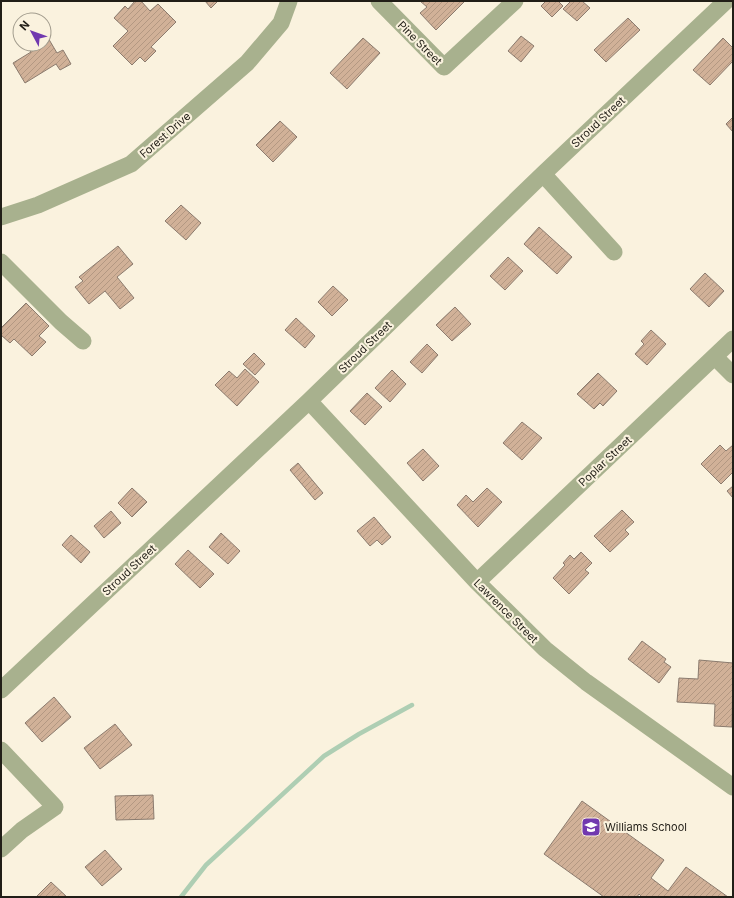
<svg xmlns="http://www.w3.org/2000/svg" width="734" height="898" font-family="Inter,sans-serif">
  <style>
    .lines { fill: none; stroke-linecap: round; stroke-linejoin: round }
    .stream { stroke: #aeceb3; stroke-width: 4.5 }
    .building { fill: url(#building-hatch); stroke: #8b7b6e }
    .minor { stroke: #a8b18e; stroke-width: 17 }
    .labels { text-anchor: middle; stroke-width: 4; stroke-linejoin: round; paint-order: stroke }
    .street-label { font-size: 11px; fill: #211e17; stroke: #faf2de }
    .poi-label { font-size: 11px; fill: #211e17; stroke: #faf2de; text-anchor: start }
  </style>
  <defs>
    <pattern id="building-hatch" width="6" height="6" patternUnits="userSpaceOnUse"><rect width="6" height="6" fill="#d1b198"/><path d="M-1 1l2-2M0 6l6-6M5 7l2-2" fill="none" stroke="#b39882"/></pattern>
  </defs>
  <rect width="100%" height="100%" fill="#faf2de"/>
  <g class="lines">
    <path class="stream" d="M181 897 206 865 324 756 359 734 412 705"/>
  </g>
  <path class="building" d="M135 1H141L150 11 158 4 176 22 151 47 156 51 145 62 140 57 132 65 113 46 128 31 114 18 125 6 128 9Z
    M205 1H218L211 8Z
    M420 1H465L436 30 420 13 427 7Z
    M546 1H558L563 6 552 17 541 6Z
    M571 1H582L590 8 577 21 563 9Z
    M628 18 640 30 606 62 594 50Z
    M44 31 57 53 63 50 71 64 60 70 56 64 25 83 13 63 31 52 25 44H44Z
    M521 36 534 46 521 62 508 51Z
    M363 38 380 53 347 89 330 73Z
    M723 38 733 48V61L710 85 693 70Z
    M733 117V132L726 124Z
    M280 121 297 137 273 162 256 145Z
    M181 205 201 223 186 240 165 221Z
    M539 227 572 257 557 274 524 244Z
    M118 246 133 264 117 277 134 298 120 309 105 291 89 304 75 287 83 281 79 277Z
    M508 257 523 271 505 290 490 276Z
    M705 273 724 291 709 307 690 289Z
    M333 286 348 300 332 316 318 302Z
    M26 303 49 326 39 336 46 342 32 356 14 339 10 343 1 335V328Z
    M455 307 471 324 452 341 436 325Z
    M296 318 315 336 305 348 285 330Z
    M651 330 666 344 647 365 635 354 644 344 641 341Z
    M427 344 438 355 422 373 410 362Z
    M254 353 265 364 255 375 243 364Z
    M245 369 259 382 237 406 215 385 229 371 237 378Z
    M392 370 406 384 390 402 375 388Z
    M598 373 617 391 603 406 600 403 594 409 577 394Z
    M367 393 382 407 365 425 350 411Z
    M522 422 542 438 522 460 503 443Z
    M720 445 726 451 733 445V472L721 484 701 464Z
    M423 449 439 466 423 481 407 463Z
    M298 463 323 493 315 500 290 470Z
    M733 486V498L727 491Z
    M132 488 147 502 132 517 118 503Z
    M487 488 502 502 478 527 457 505 466 495 473 502Z
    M622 510 634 522 625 530 629 534 610 552 594 536Z
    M111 511 121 523 104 538 94 526Z
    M374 517 391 537 382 545 377 540 370 546 357 531Z
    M221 533 240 551 228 564 209 547Z
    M71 535 90 552 81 563 62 545Z
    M188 550 214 574 200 588 175 564Z
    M581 552 592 563 585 570 589 573 569 594 553 578 565 565 563 563 570 555 574 559Z
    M642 641 666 659 664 662 671 667 659 683 628 659Z
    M699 660 733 663 732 727 714 726 715 704 677 702 679 678 698 679Z
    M54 697 71 717 42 742 25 723Z
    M115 724 132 745 100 769 84 748Z
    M153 795 154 819 116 820 115 796Z
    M582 801 664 860 651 878 668 891 686 867 728 897H642L639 894 637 897H604L544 854Z
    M105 850 122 869 102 886 85 867Z
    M51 882 67 897H36Z"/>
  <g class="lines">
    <path class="minor" d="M379 1 444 67 515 1
      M543 174 614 252
      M1 217 38 205 131 164 247 63 281 23 289 1
      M1 262 61 322 83 341
      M715 357 733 375
      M309 401 477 582 545 649 586 682 733 787
      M477 582 733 339
      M1 690 309 401 543 174 726 1
      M1 750 55 807 22 830 1 849"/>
  </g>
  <defs>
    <symbol id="school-square" viewBox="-11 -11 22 22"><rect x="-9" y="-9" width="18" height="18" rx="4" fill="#7139af" stroke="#faf2de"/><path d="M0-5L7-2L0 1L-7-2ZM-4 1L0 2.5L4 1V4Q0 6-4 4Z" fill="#fff"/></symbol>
  </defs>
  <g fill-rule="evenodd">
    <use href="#school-square" x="580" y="816" width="22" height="22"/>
  </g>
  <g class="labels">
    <g class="street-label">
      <text transform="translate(420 43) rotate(45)" y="4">Pine Street</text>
      <text transform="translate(598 122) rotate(-43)" y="4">Stroud Street</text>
      <text transform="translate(165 135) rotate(-41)" y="4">Forest Drive</text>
      <text transform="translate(365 347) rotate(-44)" y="4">Stroud Street</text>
      <text transform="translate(605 461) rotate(-43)" y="4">Poplar Street</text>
      <text transform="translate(129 570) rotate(-43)" y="4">Stroud Street</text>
      <text transform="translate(506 611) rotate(45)" y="4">Lawrence Street</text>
    </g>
    <g class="poi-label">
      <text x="605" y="831">Williams School</text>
    </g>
  </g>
  <rect width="734" height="898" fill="none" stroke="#211e17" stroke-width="4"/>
  <g transform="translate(32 32) rotate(311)"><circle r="19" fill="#faf2de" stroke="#a39d8e"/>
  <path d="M0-3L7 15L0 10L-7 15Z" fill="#7139af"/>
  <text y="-6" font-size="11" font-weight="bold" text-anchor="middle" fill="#211e17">N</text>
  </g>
</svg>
